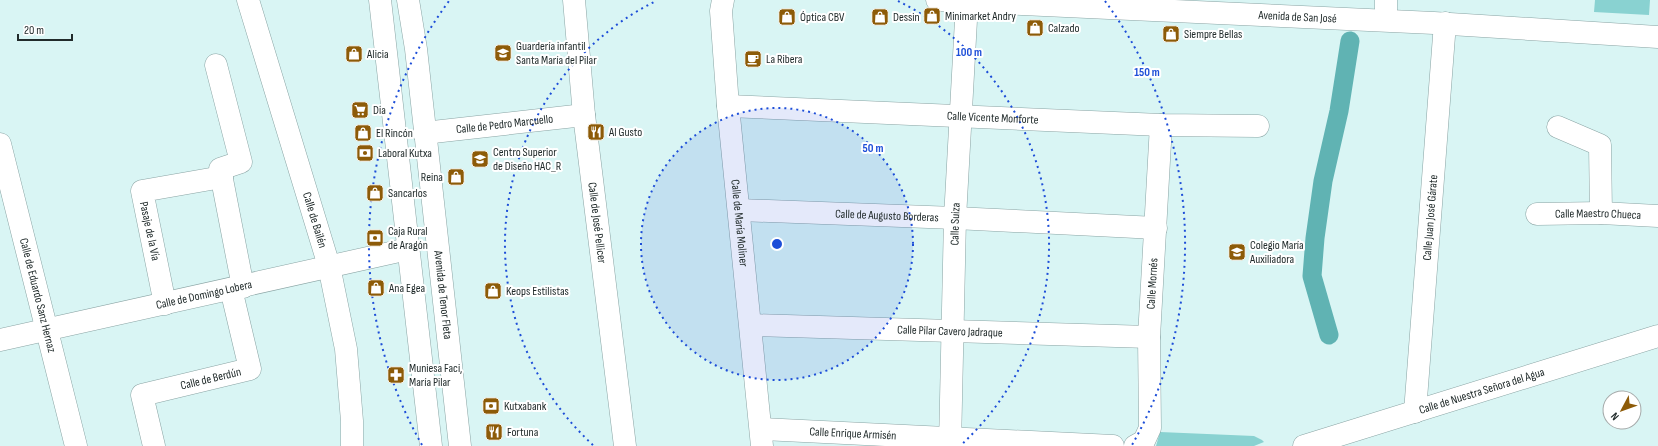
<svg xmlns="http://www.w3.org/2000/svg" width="1658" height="446" font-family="'Sofia Sans Condensed',sans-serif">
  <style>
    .green { fill: #89d2d1 }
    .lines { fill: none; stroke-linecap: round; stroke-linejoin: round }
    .canal { stroke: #60b3b3; stroke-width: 19 }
    .minor-casing { stroke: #8aa4a4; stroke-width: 23 }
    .major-casing { stroke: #8aa4a4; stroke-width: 23 }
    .minor { stroke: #fff; stroke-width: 22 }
    .major { stroke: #fff; stroke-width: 22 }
    .ring { fill: none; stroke: #1d4ed8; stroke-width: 2; stroke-dasharray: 2 4 }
    .labels { text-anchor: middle; stroke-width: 4; stroke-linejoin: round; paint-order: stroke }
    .poi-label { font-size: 12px; fill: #212b2b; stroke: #fff; text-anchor: start }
    .street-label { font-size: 12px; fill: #212b2b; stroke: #fff }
    .centre { fill: #1d4ed8; stroke: #fff; stroke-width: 2 }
    .ring-label { font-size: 12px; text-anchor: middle; font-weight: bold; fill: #1d4ed8; stroke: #fff; stroke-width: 4; stroke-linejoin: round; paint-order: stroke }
  </style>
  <rect width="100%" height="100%" fill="#d9f5f4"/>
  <path class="green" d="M1595 0H1650L1649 15 1594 12Z
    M1160 432 1254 436 1262 440 1264 442 1254 446H1156Z"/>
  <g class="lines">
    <path class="canal" d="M1329 335 1312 276 1315 238 1323 181 1339 111 1350 41"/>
    <defs>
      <g id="minor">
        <path id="s1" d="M248 0 329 266 346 349 352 421V446"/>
        <path id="s2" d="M574 0 584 115 625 446"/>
        <path id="s3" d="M723 0 721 11 728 106 762 446"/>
        <path d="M1386 20V0"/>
        <path d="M216 65 241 162 220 169 243 287"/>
        <path id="s4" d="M728 106 1161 125 1258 126"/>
        <path d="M1558 127 1600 145 1601 213"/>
        <path id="s5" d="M424 133 584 115"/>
        <path id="s6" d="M0 144 76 446"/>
        <path id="s7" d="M739 210 955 218 1156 228"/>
        <path id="s8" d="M1537 214 1601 213 1658 216"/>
        <path d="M165 304 142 191 222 177"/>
        <path id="s9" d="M751 325 1149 337"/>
        <path id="s10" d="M0 340 408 249"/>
        <path id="s11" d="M1415 412 1445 23"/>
        <path id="s12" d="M761 429 1113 446"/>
        <path id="s13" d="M154 446 142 395 250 369 231 289"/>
        <path id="s14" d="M950 446 955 218 967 2"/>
        <path id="s15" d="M1135 446 1144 441 1150 428 1149 337 1161 125"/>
        <path id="s16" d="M1304 446 1658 336"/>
      </g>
      <g id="major">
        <path d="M380 0 431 446"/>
        <path id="s17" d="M408 0 416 49 460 446"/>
        <path id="s18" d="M937 0 1434 23 1658 37"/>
      </g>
    </defs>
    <use href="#minor" class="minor-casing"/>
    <use href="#major" class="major-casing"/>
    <use href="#minor" class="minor"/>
    <use href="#major" class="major"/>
  </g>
  <circle cx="777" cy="244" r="136" fill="#1d4ed8" fill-opacity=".12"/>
  <g class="ring">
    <circle cx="777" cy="244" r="136"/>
    <path d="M593 445A272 272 0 0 1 656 1M898 1A272 272 0 0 1 961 445"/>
    <path d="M422 445A408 408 0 0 1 449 1M1105 1A408 408 0 0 1 1132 445"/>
  </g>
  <defs>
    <symbol id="shop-square" viewBox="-11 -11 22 22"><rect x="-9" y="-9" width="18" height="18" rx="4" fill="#8d5b08" stroke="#fff"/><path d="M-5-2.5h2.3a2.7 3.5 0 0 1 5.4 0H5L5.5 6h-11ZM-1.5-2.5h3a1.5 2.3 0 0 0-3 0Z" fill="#fff"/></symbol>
    <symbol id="school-square" viewBox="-11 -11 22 22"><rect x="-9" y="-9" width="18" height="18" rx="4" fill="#8d5b08" stroke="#fff"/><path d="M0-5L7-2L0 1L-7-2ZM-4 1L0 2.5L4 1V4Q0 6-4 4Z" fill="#fff"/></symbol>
    <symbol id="cafe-square" viewBox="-11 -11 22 22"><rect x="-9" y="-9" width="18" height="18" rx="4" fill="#8d5b08" stroke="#fff"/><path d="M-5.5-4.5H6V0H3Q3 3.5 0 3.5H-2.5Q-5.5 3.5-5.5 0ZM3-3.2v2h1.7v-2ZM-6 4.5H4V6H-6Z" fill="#fff"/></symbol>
    <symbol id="supermarket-square" viewBox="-11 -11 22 22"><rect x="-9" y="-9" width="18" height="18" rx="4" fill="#8d5b08" stroke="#fff"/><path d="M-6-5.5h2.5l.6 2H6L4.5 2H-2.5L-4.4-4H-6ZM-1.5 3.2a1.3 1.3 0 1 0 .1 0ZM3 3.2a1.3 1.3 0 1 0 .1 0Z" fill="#fff"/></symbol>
    <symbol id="restaurant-square" viewBox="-11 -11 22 22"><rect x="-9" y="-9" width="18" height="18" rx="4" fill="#8d5b08" stroke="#fff"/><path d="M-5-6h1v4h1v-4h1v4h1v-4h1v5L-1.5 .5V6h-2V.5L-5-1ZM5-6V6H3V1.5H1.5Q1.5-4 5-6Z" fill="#fff"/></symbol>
    <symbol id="bank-square" viewBox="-11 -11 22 22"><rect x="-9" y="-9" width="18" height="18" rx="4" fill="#8d5b08" stroke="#fff"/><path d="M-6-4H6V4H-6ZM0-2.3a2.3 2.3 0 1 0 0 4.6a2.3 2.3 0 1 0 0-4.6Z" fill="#fff"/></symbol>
    <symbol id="university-square" viewBox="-11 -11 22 22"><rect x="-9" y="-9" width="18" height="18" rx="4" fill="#8d5b08" stroke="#fff"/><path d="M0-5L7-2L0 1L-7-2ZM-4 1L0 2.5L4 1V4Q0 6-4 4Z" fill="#fff"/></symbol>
    <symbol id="pharmacy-square" viewBox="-11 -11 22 22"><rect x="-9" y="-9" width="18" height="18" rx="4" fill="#8d5b08" stroke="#fff"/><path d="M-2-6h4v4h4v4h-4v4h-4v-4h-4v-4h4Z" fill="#fff"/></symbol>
  </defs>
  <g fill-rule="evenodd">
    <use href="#shop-square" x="922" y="6" width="20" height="20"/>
    <use href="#shop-square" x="777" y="7" width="20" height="20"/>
    <use href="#shop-square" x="870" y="7" width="20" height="20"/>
    <use href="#shop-square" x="1025" y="18" width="20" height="20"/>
    <use href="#shop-square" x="1161" y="24" width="20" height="20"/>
    <use href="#school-square" x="493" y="43" width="20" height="20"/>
    <use href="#shop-square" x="344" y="44" width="20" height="20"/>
    <use href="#cafe-square" x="743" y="49" width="20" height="20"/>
    <use href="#supermarket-square" x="350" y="100" width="20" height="20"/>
    <use href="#restaurant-square" x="586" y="122" width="20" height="20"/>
    <use href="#shop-square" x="353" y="123" width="20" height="20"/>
    <use href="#bank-square" x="355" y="143" width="20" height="20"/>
    <use href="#university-square" x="470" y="149" width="20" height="20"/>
    <use href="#shop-square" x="446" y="167" width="20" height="20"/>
    <use href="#shop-square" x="365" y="183" width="20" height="20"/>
    <use href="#bank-square" x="365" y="228" width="20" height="20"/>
    <use href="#school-square" x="1227" y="242" width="20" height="20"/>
    <use href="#shop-square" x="366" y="278" width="20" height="20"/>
    <use href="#shop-square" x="483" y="281" width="20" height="20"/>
    <use href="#pharmacy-square" x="386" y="365" width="20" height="20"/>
    <use href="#bank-square" x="481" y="396" width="20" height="20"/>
    <use href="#restaurant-square" x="484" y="422" width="20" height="20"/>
  </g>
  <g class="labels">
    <g class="poi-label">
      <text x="945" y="20">Minimarket Andry</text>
      <text x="800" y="21">Óptica CBV</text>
      <text x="893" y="21">Dessin</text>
      <text x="1048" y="32">Calzado</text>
      <text x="1184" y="38">Siempre Bellas</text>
      <text x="516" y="50">Guardería infantil<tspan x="516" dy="14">Santa María del Pilar</tspan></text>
      <text x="367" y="58">Alicia</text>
      <text x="766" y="63">La Ribera</text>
      <text x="373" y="114">Dia</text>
      <text x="609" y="136">Al Gusto</text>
      <text x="376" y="137">El Rincón</text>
      <text x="493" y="156">Centro Superior<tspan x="493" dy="14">de Diseño HAC_R</tspan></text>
      <text x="378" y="157">Laboral Kutxa</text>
      <text x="443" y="181" text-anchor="end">Reina</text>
      <text x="388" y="197">Sancarlos</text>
      <text x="388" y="235">Caja Rural<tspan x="388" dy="14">de Aragón</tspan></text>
      <text x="1250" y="249">Colegio María<tspan x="1250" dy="14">Auxiliadora</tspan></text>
      <text x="389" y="292">Ana Egea</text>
      <text x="506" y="295">Keops Estilistas</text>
      <text x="409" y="372">Muniesa Faci,<tspan x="409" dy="14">María Pilar</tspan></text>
      <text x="504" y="410">Kutxabank</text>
      <text x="507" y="436">Fortuna</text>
    </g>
    <g class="street-label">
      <text dy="4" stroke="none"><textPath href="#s18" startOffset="361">Avenida de San José</textPath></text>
      <text dy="4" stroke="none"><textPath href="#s4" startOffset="265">Calle Vicente Monforte</textPath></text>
      <text dy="4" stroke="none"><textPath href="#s5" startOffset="81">Calle de Pedro Marcuello</textPath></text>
      <text dy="4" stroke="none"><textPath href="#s8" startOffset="61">Calle Maestro Chueca</textPath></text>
      <text dy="4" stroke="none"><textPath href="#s7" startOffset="148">Calle de Augusto Borderas</textPath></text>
      <text dy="4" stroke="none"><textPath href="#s11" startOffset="195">Calle Juan José Gárate</textPath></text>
      <text dy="4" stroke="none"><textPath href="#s1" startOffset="230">Calle de Bailén</textPath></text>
      <text dy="4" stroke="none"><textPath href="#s2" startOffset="224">Calle de José Pellicer</textPath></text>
      <text dy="4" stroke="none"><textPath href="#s3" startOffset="224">Calle de María Moliner</textPath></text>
      <text dy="4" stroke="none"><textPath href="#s14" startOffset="222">Calle Suiza</textPath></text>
      <text transform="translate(150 231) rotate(78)" y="4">Pasaje de la Vía</text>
      <text dy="4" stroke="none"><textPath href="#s15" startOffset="169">Calle Mornés</textPath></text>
      <text dy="4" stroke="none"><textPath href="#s17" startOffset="297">Avenida de Tenor Fleta</textPath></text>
      <text dy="4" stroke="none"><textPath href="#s6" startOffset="156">Calle de Eduardo Sanz Hernaz</textPath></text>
      <text dy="4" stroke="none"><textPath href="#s10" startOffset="209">Calle de Domingo Lobera</textPath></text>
      <text dy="4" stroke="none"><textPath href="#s9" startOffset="199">Calle Pilar Cavero Jadraque</textPath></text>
      <text dy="4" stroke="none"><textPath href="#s13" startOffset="123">Calle de Berdún</textPath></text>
      <text dy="4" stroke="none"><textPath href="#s16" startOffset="186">Calle de Nuestra Señora del Agua</textPath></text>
      <text dy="4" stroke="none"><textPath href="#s12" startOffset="92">Calle Enrique Armisén</textPath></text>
    </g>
  </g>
  <circle cx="777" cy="244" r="6" class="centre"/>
  <g class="ring-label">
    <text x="969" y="56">100 m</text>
    <text x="1147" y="76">150 m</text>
    <text x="873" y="152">50 m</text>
  </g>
  <g transform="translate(1622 410) rotate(229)"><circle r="19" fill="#ffffff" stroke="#a6aaaa"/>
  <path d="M0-3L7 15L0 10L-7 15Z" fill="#8d5b08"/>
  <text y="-6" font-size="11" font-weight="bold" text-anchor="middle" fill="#212b2b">N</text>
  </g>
  <path d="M18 34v6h54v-6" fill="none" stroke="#212b2b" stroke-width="2"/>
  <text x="24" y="34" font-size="12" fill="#212b2b" stroke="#ffffff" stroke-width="3" paint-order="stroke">20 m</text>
</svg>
